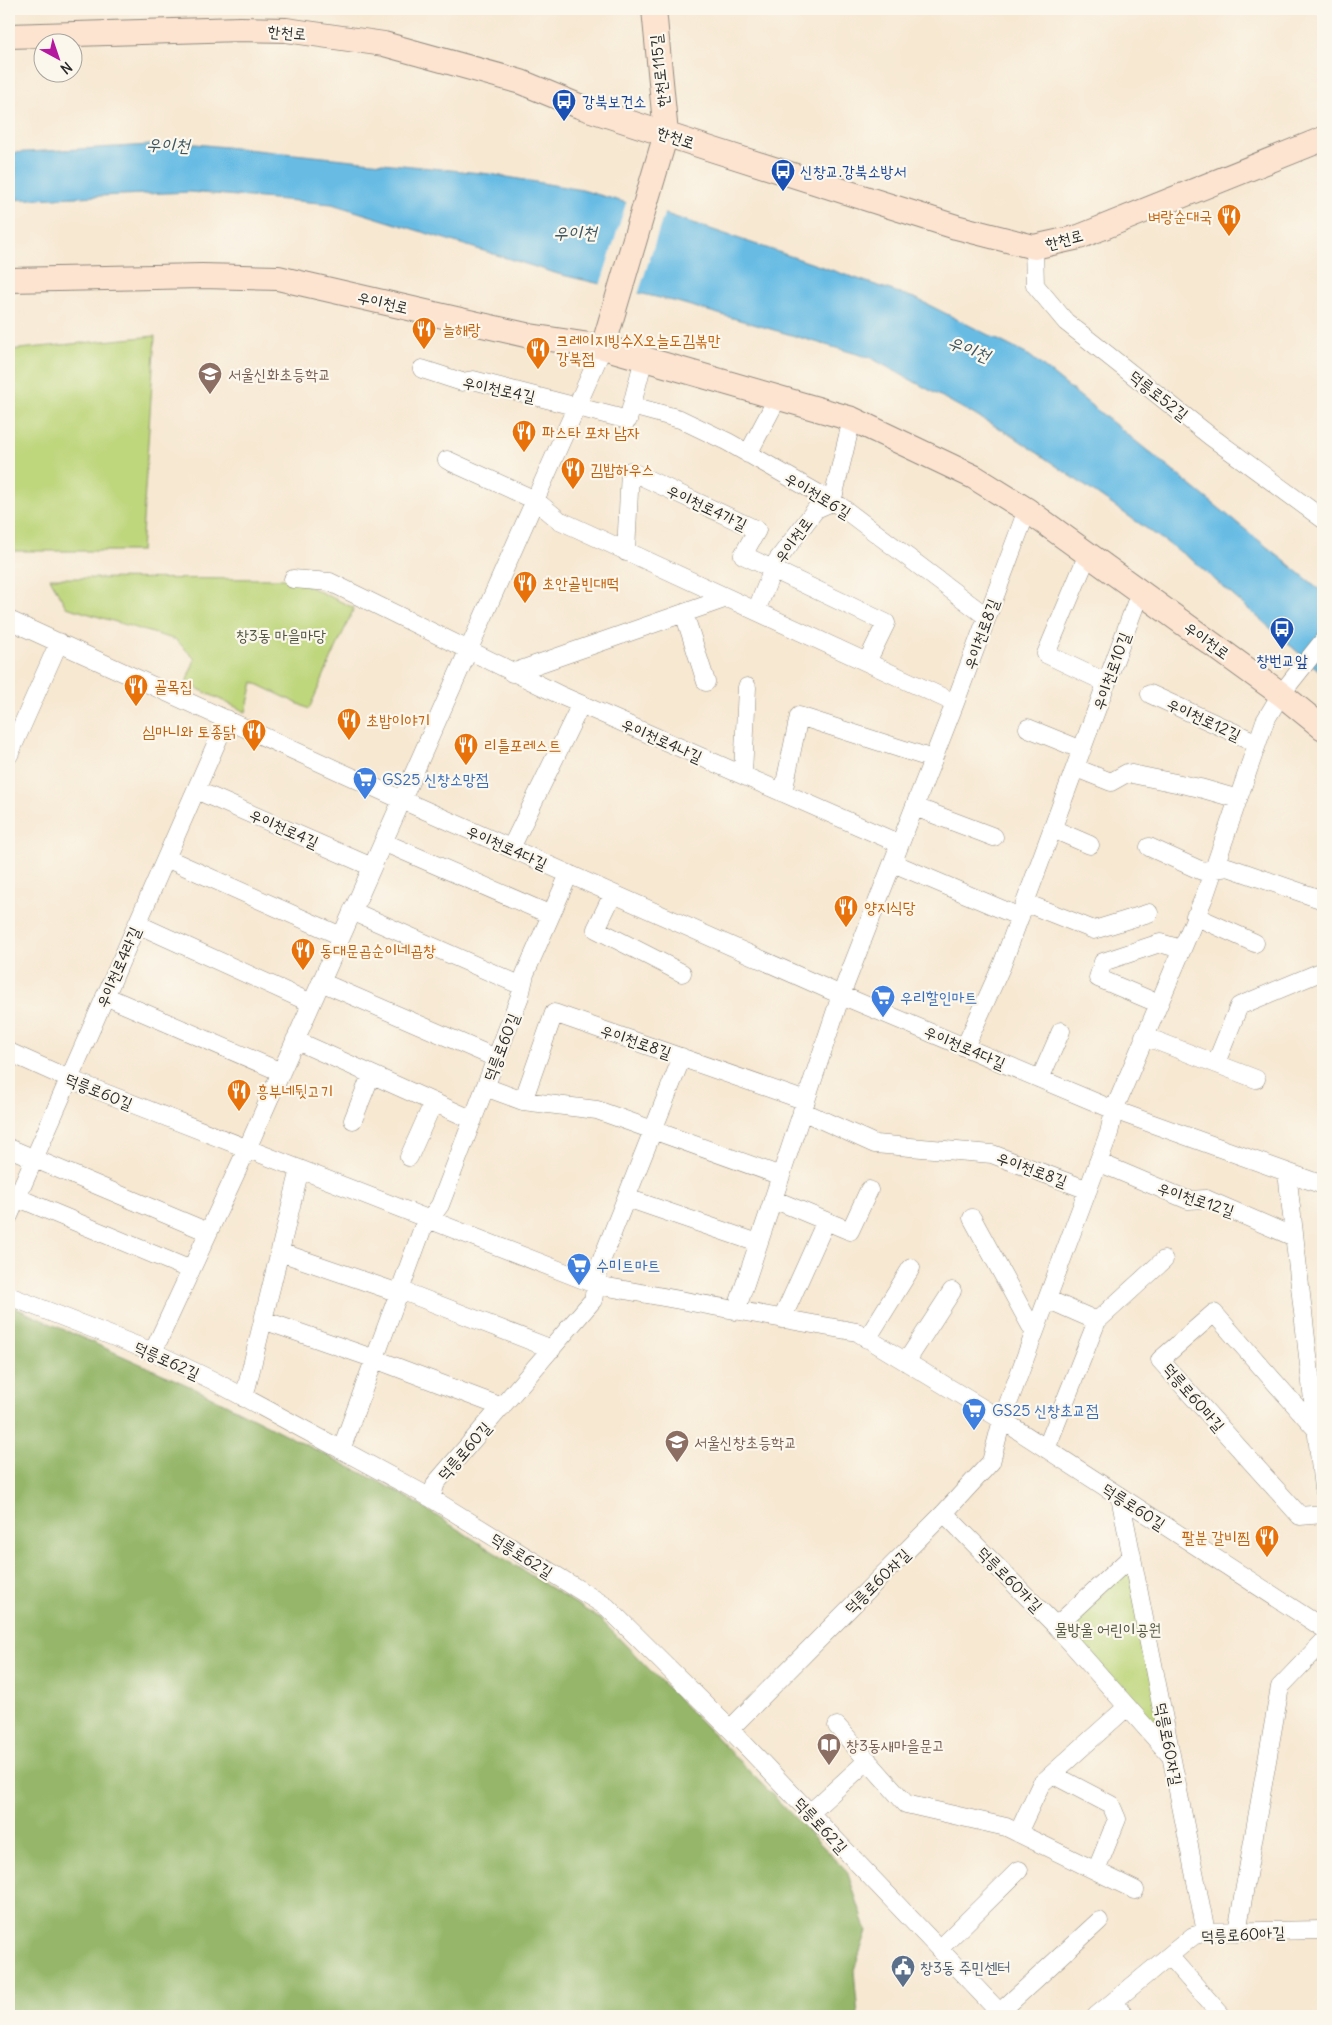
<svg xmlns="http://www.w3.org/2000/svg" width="1332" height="2025" font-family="Delius,'Poor Story',sans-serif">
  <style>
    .green { fill: #bed67b; stroke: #748053 }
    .forest { fill: #96b76b; stroke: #60714b }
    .water { fill: #68bce4; stroke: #4a7488 }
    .pier { fill: #f7e8d2 }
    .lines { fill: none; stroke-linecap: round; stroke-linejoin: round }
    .street-casing { stroke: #918a7e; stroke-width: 19 }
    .secondary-casing { stroke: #918a7e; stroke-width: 26 }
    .street { stroke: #fff; stroke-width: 18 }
    .secondary { stroke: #fde4d1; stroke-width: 24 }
    .labels { text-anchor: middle; stroke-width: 4.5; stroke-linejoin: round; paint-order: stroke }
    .street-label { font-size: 16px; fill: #2b2b2b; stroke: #fbf7ec }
    .transit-label { font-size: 16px; fill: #164399; stroke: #fbf7ec; text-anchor: start }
    .food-label { font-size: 16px; fill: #c56008; stroke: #fbf7ec; text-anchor: start }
    .education-label { font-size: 16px; fill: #785e54; stroke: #fbf7ec; text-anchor: start }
    .park-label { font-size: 16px; fill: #50563f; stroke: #fbf7ec }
    .shop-label { font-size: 16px; fill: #366cbe; stroke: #fbf7ec; text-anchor: start }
    .service-label { font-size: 16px; fill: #4e5e75; stroke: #fbf7ec; text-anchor: start }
    .water-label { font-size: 18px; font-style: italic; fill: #3d5662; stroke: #fbf7ec }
  </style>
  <rect width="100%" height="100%" fill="#fbf7ec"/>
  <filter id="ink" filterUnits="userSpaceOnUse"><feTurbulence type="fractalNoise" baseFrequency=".02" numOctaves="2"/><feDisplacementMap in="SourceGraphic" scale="10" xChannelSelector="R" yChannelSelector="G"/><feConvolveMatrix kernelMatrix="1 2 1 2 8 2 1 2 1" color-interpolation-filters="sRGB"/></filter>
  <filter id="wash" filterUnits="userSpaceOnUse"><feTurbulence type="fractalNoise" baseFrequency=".0096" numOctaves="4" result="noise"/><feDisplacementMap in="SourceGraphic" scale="20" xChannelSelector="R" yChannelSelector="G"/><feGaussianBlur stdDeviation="1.12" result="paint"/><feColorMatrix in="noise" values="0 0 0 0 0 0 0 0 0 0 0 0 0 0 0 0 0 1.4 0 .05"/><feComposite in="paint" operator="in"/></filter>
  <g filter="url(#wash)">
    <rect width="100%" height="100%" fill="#f7e8d2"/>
    <path class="green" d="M155 336 141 551H9V350Z
      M50 578 293 579 354 608 309 709 253 682 246 712 186 683 195 659 176 640 66 607Z
      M1130 1561 1167 1748 1060 1626Z"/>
    <path class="forest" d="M9 1305 194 1388 397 1491 600 1619 847 1871 867 1931 854 1970 858 2016H9Z"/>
    <path class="water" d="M186 143 490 174 582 190 669 215 917 299 1030 356 1323 592V674L1192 560 1013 436 871 358 677 302 558 274 332 204 190 192 9 200V153Z"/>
    <path class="pier" d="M627 200 665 211 638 295 600 286Z"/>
  </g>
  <g filter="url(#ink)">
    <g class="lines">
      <defs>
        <path id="street" d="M1034 247 1035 285 1066 322 1210 436 1323 519
          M422 369 462 382 473 380 628 420 644 358
          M632 406 680 419 728 442 840 506 987 617
          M748 454 778 397
          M447 460 535 500 559 520 955 703
          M626 552 630 471 757 530 743 555 886 623 867 662
          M1088 554 1046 654 1107 683
          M293 579 330 582 562 696 900 844
          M756 611 776 562 816 509 832 502 852 419
          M684 613 706 682
          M9 620 402 800 841 995 1114 1110 1323 1185
          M512 673 727 598
          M1150 694 1257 743
          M1028 728 1082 750
          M9 755 59 642
          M1076 768 1111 782 1127 773 1200 788 1238 799
          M743 775 747 687
          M196 790 372 867
          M783 793 799 716 933 759
          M915 807 994 837
          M1053 829 1090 845
          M383 842 551 915
          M1149 847 1202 871 1228 867 1323 900
          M511 848 581 704
          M166 858 341 936
          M893 863 1020 917
          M613 894 596 929 682 973
          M1026 903 1094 930 1149 913
          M352 911 522 986
          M1195 916 1255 943
          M137 924 311 1003
          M321 982 496 1058
          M105 996 281 1072
          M1157 1003 1098 978 1103 962 1160 943 1181 949
          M1144 1036 1256 1079
          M295 1040 473 1120
          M965 1047 1002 965 1140 592
          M9 1052 69 1079 597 1285 857 1332 1002 1420 1323 1628
          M1216 1063 1239 1006 1323 971
          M1040 1079 1061 1031
          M485 1087 523 1101 597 1110 781 1176
          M523 1101 554 1013 806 1101
          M802 1111 875 1144 992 1154 1088 1190
          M353 1120 371 1075
          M9 1148 208 1232
          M409 1157 433 1103
          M1098 1162 1188 1200 1206 1199 1294 1237
          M1287 1172 1323 1488
          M9 1194 191 1270
          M627 1198 758 1243
          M773 1199 850 1231 869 1190
          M9 1216 227 719
          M972 1218 1034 1332
          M280 1252 399 1293H408L552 1349
          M9 1296 153 1352 212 1380 431 1498 607 1607 730 1729 1003 2016
          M1047 1299 1097 1321
          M736 1311 841 995 955 703 1027 510
          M782 1319 826 1221
          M263 1320 375 1359 502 1407
          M867 1339 911 1268
          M153 1352 247 1149 603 347
          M906 1362 952 1291
          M244 1398 300 1169
          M1316 1429 1214 1313 1160 1360 1300 1516 1323 1514
          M1046 1449 1097 1321 1164 1260
          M341 1450 422 1230 440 1205 520 996 525 974 569 874
          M1120 1497 1206 1932
          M431 1498 436 1483 593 1300 600 1264 682 1057
          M944 1513 1056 1626 1170 1755
          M1056 1626 1132 1556
          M837 1726 906 1804 1006 1827 1135 1890
          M730 1729 944 1513 991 1462 1002 1420 1109 1133 1114 1110 1205 895 1265 721 1281 694 1323 641
          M1052 1774 1111 1805 1117 1819 1096 1871
          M810 1813 868 1760
          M1018 1833 1041 1784 1127 1707
          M1237 1932 1280 1687 1323 1642
          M939 1949 1019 1870
          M1169 1956 1222 2016
          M1113 2002 1126 2016
          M999 2013 1099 1921
          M1096 2016 1193 1936 1206 1932 1323 1930"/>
        <path id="secondary" d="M9 36 240 29 286 30 384 44 521 82 579 106 717 151 956 227 1034 247 1079 237 1323 139
          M9 280 202 276 278 278 530 336 603 347 852 419 974 477 1027 510 1281 694 1323 728
          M603 347 666 134 654 9"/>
      </defs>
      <use href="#street" class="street-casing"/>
      <use href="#secondary" class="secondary-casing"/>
      <use href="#street" class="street"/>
      <use href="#secondary" class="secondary"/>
    </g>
  </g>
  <defs>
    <symbol id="bus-pin" viewBox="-11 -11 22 30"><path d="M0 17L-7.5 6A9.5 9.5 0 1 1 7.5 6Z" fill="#1a4fb4" stroke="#fbf7ec"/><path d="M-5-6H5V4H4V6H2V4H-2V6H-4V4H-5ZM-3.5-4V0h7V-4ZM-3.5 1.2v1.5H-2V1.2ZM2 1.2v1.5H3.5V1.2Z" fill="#fff"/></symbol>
    <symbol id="restaurant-pin" viewBox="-11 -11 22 30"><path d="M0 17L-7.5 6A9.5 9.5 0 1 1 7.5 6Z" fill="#e8710a" stroke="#fbf7ec"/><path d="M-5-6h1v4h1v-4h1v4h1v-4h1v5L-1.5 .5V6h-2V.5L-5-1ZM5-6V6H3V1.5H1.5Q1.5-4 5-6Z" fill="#fff"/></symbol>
    <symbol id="school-pin" viewBox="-11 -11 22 30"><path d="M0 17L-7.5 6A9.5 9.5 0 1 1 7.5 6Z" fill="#8d6e63" stroke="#fbf7ec"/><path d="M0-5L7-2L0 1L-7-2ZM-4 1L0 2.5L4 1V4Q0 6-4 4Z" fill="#fff"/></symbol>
    <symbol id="supermarket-pin" viewBox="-11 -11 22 30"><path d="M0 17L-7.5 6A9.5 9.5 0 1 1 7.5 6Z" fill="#3f7fe0" stroke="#fbf7ec"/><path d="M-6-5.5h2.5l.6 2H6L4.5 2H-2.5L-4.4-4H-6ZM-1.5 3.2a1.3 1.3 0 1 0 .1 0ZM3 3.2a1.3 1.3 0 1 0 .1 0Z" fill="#fff"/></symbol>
    <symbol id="library-pin" viewBox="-11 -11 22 30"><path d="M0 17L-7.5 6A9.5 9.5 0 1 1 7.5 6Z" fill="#8d6e63" stroke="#fbf7ec"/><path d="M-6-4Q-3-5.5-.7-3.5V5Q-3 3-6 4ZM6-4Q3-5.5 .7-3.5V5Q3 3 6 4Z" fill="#fff"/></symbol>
    <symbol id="civic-pin" viewBox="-11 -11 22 30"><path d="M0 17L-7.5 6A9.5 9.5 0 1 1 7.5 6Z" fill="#5c6f8a" stroke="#fbf7ec"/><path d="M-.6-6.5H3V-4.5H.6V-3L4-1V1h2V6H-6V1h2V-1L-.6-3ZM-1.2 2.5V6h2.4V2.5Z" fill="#fff"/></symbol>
  </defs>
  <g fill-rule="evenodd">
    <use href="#bus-pin" x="550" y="87" width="28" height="38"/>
    <use href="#bus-pin" x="769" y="157" width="28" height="38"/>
    <use href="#restaurant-pin" x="1215" y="202" width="28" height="38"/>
    <use href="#restaurant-pin" x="410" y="315" width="28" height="38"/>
    <use href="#restaurant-pin" x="524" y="335" width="28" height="38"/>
    <use href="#school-pin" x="196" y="360" width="28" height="38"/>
    <use href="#restaurant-pin" x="510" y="418" width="28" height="38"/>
    <use href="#restaurant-pin" x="559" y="455" width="28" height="38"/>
    <use href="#restaurant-pin" x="511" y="569" width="28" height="38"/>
    <use href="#bus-pin" x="1268" y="615" width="28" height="38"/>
    <use href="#restaurant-pin" x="122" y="672" width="28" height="38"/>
    <use href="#restaurant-pin" x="335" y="706" width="28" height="38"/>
    <use href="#restaurant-pin" x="240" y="717" width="28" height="38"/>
    <use href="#restaurant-pin" x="452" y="731" width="28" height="38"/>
    <use href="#supermarket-pin" x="351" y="765" width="28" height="38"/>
    <use href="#restaurant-pin" x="832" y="893" width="28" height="38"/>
    <use href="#restaurant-pin" x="289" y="936" width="28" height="38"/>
    <use href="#supermarket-pin" x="869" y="983" width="28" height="38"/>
    <use href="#restaurant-pin" x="225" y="1077" width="28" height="38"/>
    <use href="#supermarket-pin" x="565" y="1251" width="28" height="38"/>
    <use href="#supermarket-pin" x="960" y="1396" width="28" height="38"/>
    <use href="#school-pin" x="663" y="1428" width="28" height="38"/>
    <use href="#restaurant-pin" x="1253" y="1523" width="28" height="38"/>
    <use href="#library-pin" x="815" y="1731" width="28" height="38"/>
    <use href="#civic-pin" x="889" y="1953" width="28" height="38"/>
  </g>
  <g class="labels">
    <g class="street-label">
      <text transform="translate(287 32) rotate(5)" y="6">한천로</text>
      <text transform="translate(659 71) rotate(-96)" y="6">한천로115길</text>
      <text transform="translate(676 137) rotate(19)" y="6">한천로</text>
      <text transform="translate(1064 239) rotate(-15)" y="6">한천로</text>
      <text transform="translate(383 302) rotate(13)" y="6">우이천로</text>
      <text transform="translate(499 389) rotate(12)" y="6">우이천로4길</text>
      <text transform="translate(1159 395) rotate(38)" y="6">덕릉로52길</text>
      <text transform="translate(818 495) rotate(31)" y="6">우이천로6길</text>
      <text transform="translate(707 507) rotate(25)" y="6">우이천로4가길</text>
      <text transform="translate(793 540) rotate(-54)" y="6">우이천로</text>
      <text transform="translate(981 634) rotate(-70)" y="6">우이천로8길</text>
      <text transform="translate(1207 640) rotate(36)" y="6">우이천로</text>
      <text transform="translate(1111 671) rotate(-70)" y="6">우이천로10길</text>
      <text transform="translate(1204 719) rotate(25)" y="6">우이천로12길</text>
      <text transform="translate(662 740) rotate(24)" y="6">우이천로4나길</text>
      <text transform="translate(284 828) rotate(24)" y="6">우이천로4길</text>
      <text transform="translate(507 847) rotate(24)" y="6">우이천로4다길</text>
      <text transform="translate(118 967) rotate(-66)" y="6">우이천로4라길</text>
      <text transform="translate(636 1041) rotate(19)" y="6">우이천로8길</text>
      <text transform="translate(501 1047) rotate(-69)" y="6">덕릉로60길</text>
      <text transform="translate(965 1047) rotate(23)" y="6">우이천로4다길</text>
      <text transform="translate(99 1091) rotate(22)" y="6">덕릉로60길</text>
      <text transform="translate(1032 1169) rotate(20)" y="6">우이천로8길</text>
      <text transform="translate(1196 1199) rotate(18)" y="6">우이천로12길</text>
      <text transform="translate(167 1360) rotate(24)" y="6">덕릉로62길</text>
      <text transform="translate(1194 1397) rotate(49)" y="6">덕릉로60마길</text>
      <text transform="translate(464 1451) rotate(-49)" y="6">덕릉로60길</text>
      <text transform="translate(1134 1506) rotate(33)" y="6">덕릉로60길</text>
      <text transform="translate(522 1555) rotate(32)" y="6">덕릉로62길</text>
      <text transform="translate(1010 1579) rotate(45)" y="6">덕릉로60카길</text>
      <text transform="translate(877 1581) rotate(-45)" y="6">덕릉로60차길</text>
      <text transform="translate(1169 1744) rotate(79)" y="6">덕릉로60자길</text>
      <text transform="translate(821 1825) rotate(47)" y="6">덕릉로62길</text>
      <text transform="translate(1243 1934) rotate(-3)" y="6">덕릉로60아길</text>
    </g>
    <g class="transit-label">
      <text x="582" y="107">강북보건소</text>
      <text x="800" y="177">신창교.강북소방서</text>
      <text x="1282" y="666" text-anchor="middle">창번교앞</text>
    </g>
    <g class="food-label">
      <text x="1212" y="222" text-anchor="end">벼랑순대국</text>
      <text x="442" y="335">늘해랑</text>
      <text x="556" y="346">크레이지빙수X오늘도김볶만<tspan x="556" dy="18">강북점</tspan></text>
      <text x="542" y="438">파스타 포차 남자</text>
      <text x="590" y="475">김밥하우스</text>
      <text x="542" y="589">초안골빈대떡</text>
      <text x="154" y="692">골목집</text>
      <text x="366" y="726">초밥이야기</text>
      <text x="236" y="737" text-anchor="end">심마니와 토종닭</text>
      <text x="484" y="751">리틀포레스트</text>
      <text x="864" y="913">양지식당</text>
      <text x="320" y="956">동대문곱순이네곱창</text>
      <text x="256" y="1097">흥부네뒷고기</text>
      <text x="1250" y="1543" text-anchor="end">팔분 갈비찜</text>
    </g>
    <g class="education-label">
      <text x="228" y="380">서울신화초등학교</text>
      <text x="694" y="1448">서울신창초등학교</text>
      <text x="846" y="1751">창3동새마을문고</text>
    </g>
    <g class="park-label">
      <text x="281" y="641">창3동 마을마당</text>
      <text x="1108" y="1635">물방울 어린이공원</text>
    </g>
    <g class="shop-label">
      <text x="382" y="785">GS25 신창소망점</text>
      <text x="900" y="1003">우리할인마트</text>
      <text x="596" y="1271">수미트마트</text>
      <text x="992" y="1416">GS25 신창초교점</text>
    </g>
    <g class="service-label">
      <text x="920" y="1973">창3동 주민센터</text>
    </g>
    <g class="water-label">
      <text transform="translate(168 145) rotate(2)" y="6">우이천</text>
      <text x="575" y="239">우이천</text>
      <text transform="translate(969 349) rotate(21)" y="6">우이천</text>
    </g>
  </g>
  <rect width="1332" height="2025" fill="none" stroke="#fbf7ec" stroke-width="30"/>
  <g transform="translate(58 58) rotate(140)"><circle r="24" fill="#fbf7ec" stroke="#a8a59f"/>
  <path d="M0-4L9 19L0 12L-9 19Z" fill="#b5179e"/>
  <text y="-8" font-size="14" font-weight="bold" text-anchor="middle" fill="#2b2b2b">N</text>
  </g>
</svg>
